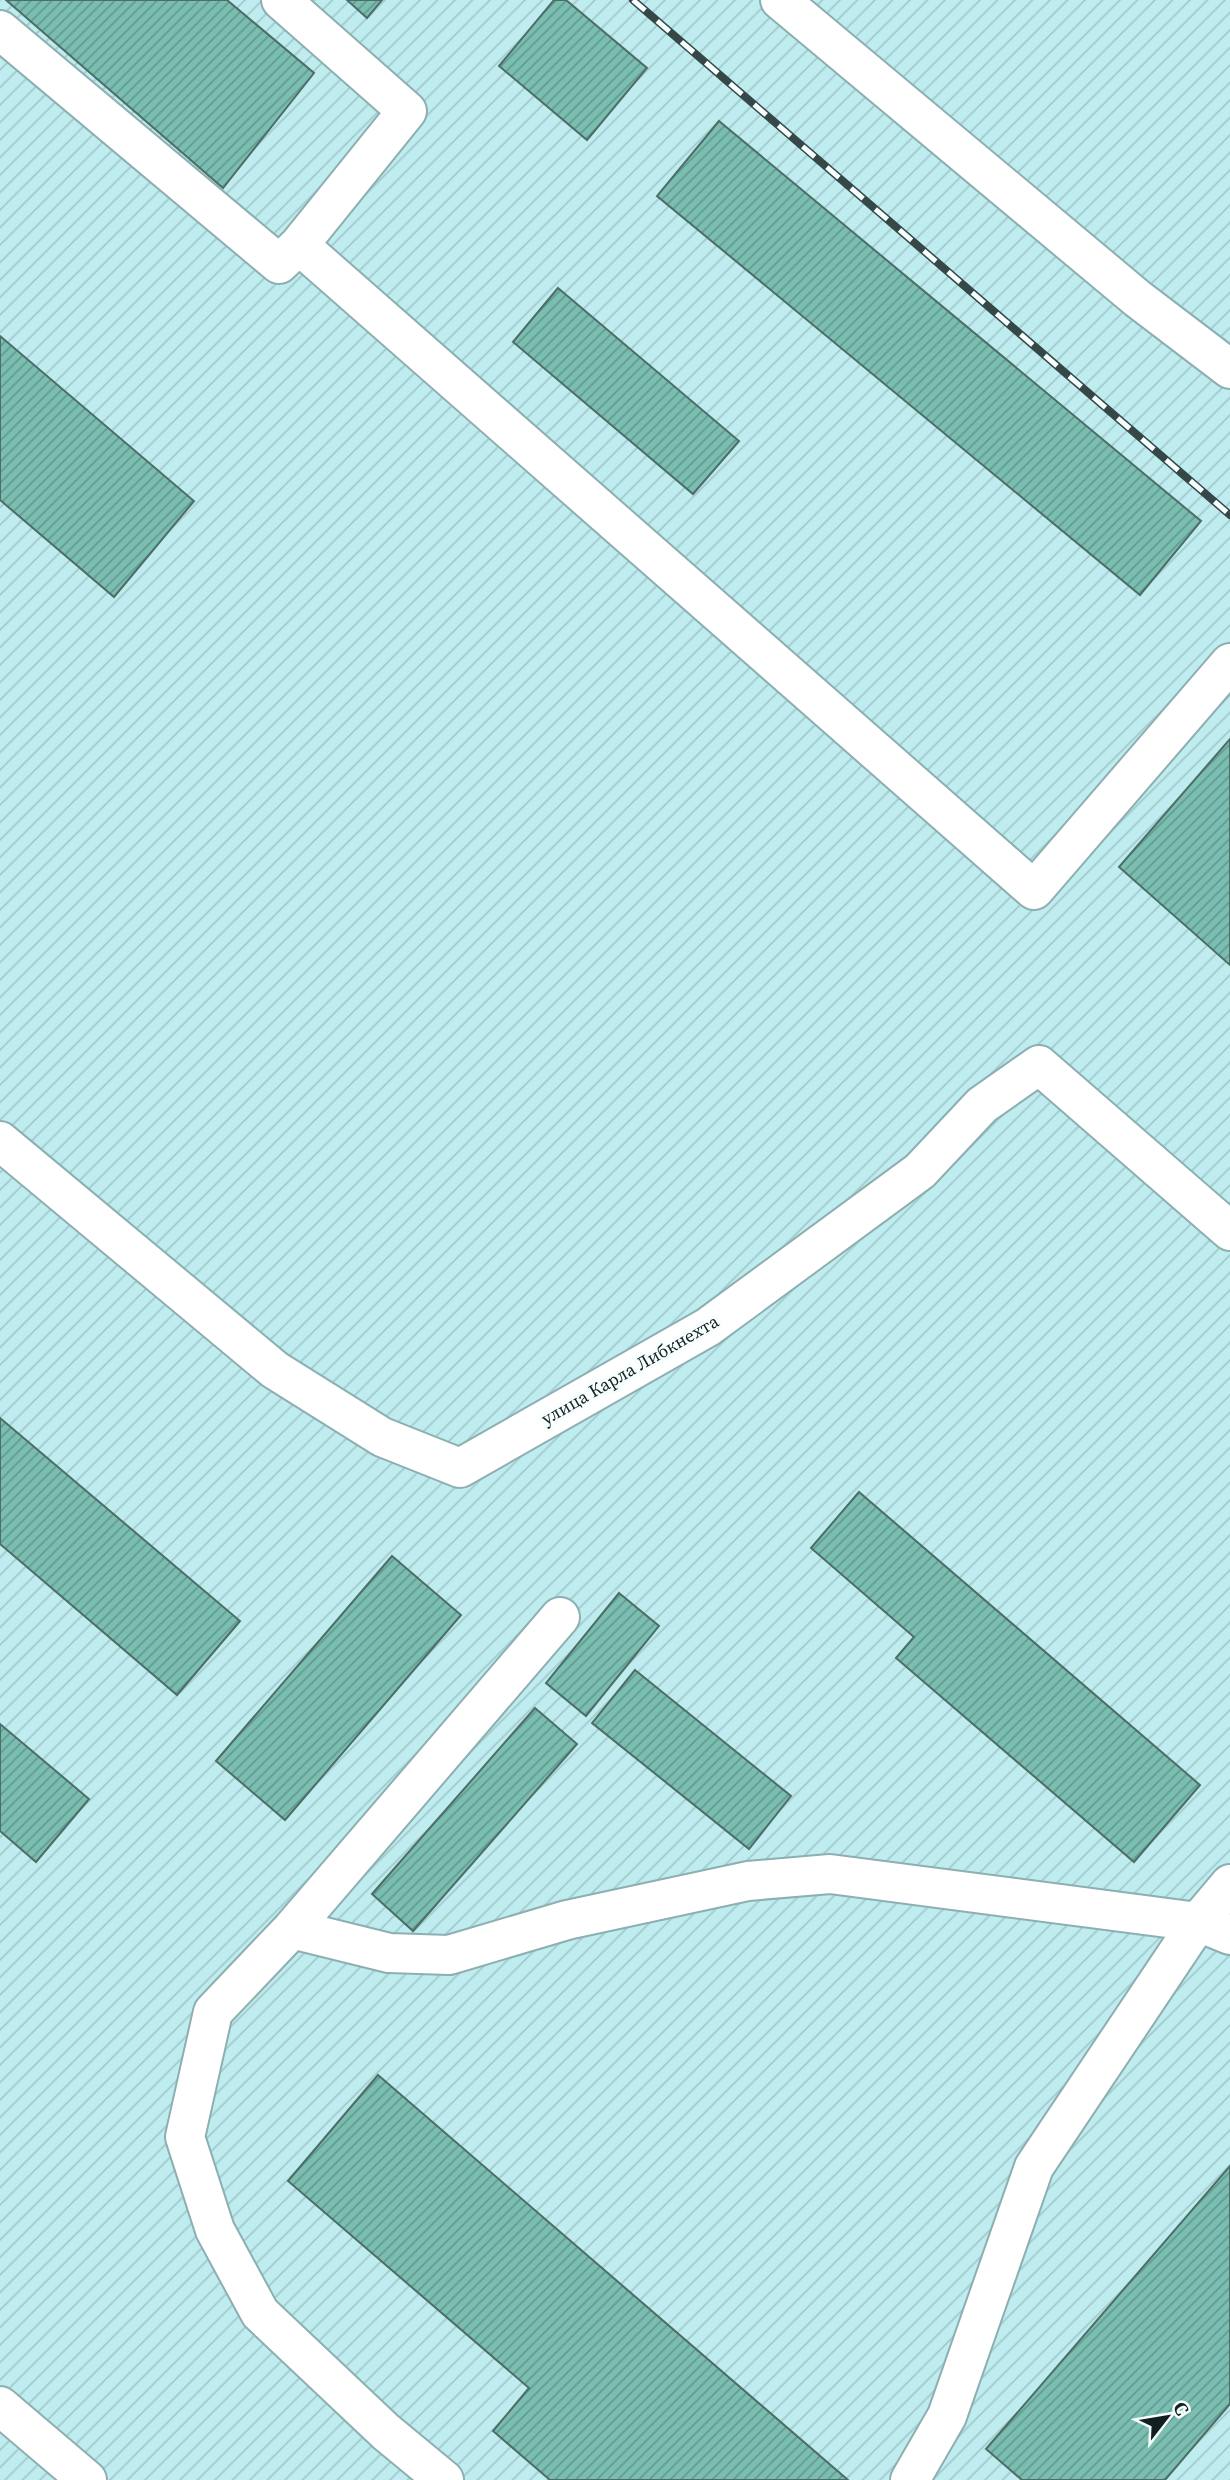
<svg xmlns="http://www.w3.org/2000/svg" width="1230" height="2480" font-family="'Source Serif 4',serif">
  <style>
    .industrial { fill: url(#industrial-furrows) }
    .building { fill: url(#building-hatch); stroke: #4e6d67; stroke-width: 2 }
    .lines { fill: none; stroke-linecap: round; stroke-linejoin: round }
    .minor-casing { stroke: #8dafb1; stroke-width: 42 }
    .minor { stroke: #fff; stroke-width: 38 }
    .rail-casing { stroke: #364748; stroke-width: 8 }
    .rail { stroke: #f7fefe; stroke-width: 5; stroke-dasharray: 16; stroke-linecap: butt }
    .labels { text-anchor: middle; stroke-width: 7; stroke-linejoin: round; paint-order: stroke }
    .street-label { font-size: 18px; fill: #121f20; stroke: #f7fefe }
  </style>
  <defs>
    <pattern id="industrial-furrows" width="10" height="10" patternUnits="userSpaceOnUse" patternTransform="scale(1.75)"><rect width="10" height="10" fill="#beecef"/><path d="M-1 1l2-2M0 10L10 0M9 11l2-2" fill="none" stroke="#a2cacd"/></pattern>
    <pattern id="building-hatch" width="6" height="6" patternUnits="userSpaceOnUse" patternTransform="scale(1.75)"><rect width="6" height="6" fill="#7abeb2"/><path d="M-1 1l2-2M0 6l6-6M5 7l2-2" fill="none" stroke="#639a90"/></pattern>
  </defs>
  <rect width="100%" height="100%" fill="#d3f7fa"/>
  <path class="industrial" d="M0 0H1230V2480H0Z"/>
  <path class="building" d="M6 0H227L314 73 223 188Z
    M347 0H382L367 18Z
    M554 0H566L647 68 587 140 499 66Z
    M719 121 1201 521 1140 595 657 196Z
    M558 288 739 441 693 494 513 342Z
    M0 336 194 501 114 597 0 500Z
    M1230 739V965L1119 867Z
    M0 1418 240 1621 177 1695 0 1544Z
    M859 1492 1200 1785 1134 1862 896 1658 914 1637 811 1548Z
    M392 1556 461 1615 285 1820 216 1761Z
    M619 1593 659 1626 586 1716 546 1683Z
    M635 1670 791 1796 749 1849 592 1723Z
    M535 1708 577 1744 413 1931 372 1894Z
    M0 1724 89 1799 36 1862 0 1831Z
    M378 2075 848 2480H550L493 2431 529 2388 288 2181Z
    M1230 2166V2404L1165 2480H1022L986 2449Z"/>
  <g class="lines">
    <defs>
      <path id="minor" d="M780 0 1138 299 1230 369
        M0 30 279 264 299 245 407 111 281 0
        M299 245 1034 890 1230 663
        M0 1141 275 1370 382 1437 460 1468 708 1327 920 1171 982 1105 1039 1065 1230 1231
        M292 1929 389 1953 449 1955 567 1920 748 1881 830 1874 1198 1922 1230 1935
        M0 2406 87 2480
        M444 2480 386 2432 260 2313 215 2230 185 2137 213 2012 292 1929 560 1617
        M910 2480 947 2416 1034 2167 1198 1922 1230 1884"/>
    </defs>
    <use href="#minor" class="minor-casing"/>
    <use href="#minor" class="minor"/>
    <defs>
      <path id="rail" d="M633 0 1230 515"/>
    </defs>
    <use href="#rail" class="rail-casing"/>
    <use href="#rail" class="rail"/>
  </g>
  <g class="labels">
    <g class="street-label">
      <text transform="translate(630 1370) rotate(-30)" y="6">улица Карла Либкнехта</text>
    </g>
  </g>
  <g transform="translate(1167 2417) rotate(59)" stroke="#f7fefe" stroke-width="5" paint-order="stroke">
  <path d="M0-5L12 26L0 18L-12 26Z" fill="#121f20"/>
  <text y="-10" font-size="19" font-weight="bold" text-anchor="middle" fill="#121f20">С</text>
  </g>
</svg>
